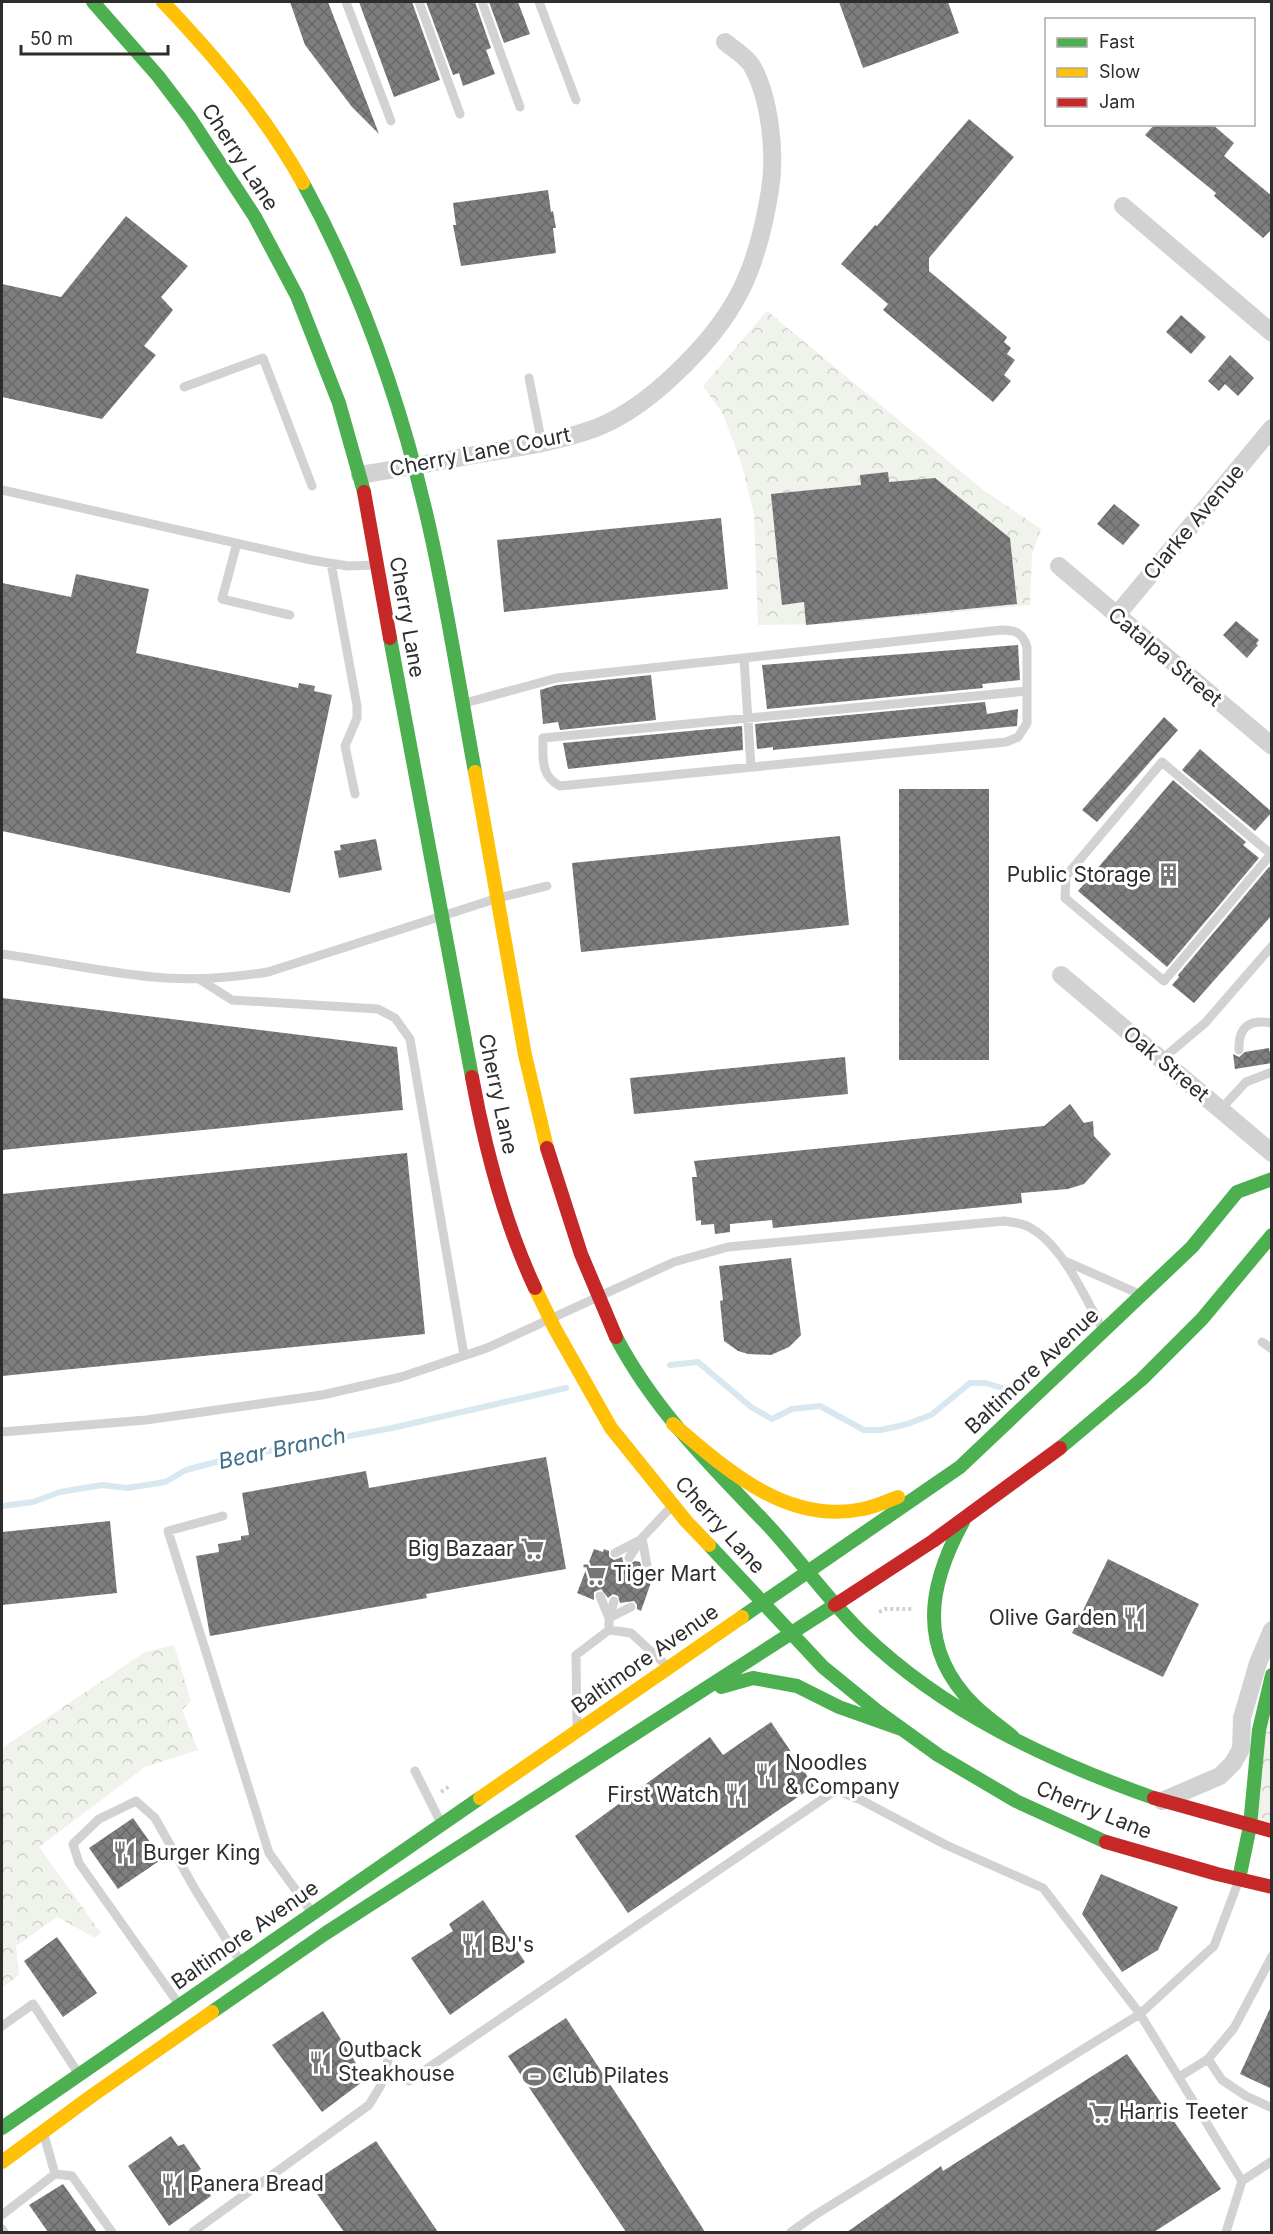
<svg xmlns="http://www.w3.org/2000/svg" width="1273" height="2234" font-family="Inter,sans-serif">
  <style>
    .forest { fill: url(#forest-crowns) }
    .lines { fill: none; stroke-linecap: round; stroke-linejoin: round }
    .stream { stroke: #d8e7f0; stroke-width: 6 }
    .building { fill: url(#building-cross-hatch) }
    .path { stroke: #d2d2d2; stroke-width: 4; stroke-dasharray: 3 3; stroke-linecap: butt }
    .lane { stroke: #d2d2d2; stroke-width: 9 }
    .street { stroke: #d2d2d2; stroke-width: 18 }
    .fast { stroke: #4caf50; stroke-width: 14 }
    .slow { stroke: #ffc107; stroke-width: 14 }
    .jam { stroke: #c62828; stroke-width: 14 }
    .labels { text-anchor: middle; stroke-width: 6; stroke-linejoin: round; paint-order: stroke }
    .street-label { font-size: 21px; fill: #2d2d2d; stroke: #fff }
    .poi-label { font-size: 21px; fill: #2d2d2d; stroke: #fff; text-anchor: start }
    .water-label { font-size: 22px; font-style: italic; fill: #3f6f8a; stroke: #fff }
  </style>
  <defs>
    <pattern id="forest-crowns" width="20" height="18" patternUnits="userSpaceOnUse" patternTransform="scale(1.5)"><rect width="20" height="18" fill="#f0f3eb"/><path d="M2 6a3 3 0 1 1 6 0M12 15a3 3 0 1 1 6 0" fill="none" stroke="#ced1ca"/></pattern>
    <pattern id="building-cross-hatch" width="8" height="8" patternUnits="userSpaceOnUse" patternTransform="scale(1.5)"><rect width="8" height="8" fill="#7e7e7e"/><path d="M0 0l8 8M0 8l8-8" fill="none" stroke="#686868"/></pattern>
  </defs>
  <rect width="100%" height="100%" fill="#fff"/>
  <path class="forest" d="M767 311 982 489 1041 529 1032 554 1030 605 828 624 758 625 754 514 742 465 723 414 703 386Z
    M174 1645 191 1701 182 1710 198 1750 145 1767 39 1847 101 1933 95 1938 57 1917 16 1946 19 1975 2 1988V1748L145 1652Z
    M1271 1679V1831L1250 1826Z"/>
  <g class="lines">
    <path class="stream" d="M670 1365 698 1362 751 1407 772 1419 792 1409 820 1406 864 1430H881L907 1424 931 1415 970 1383H986L1005 1389
      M2 1506 33 1502 60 1492 102 1485 127 1488 165 1482 186 1470 231 1458 392 1428 566 1388"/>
  </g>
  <path class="building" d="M290 2H328L379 134 352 107 305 45Z
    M359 2H412L440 80 394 97Z
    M426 2H475L491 48 486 50 495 74 463 86 459 73 453 75Z
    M489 2H518L530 34 504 43Z
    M839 2H948L959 33 863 68Z
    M969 119 1014 157 929 258V271L1007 337 1004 342 1011 348 1007 354 1015 360 1004 375 1011 381 993 402 883 310 888 304 841 264 869 232 875 225 877 226Z
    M1155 124H1212L1234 143 1224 156 1272 196V229L1263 238 1214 196 1216 193 1145 135Z
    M548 190 551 212 553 211 556 228H553L556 253 461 266 453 225H456L453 203Z
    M126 216 188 266 161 297 173 310 144 346 156 355 102 419 2 397V284L61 297Z
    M1181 315 1206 337 1191 354 1166 332Z
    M1230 355 1254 378 1238 396 1225 384 1219 391 1208 381Z
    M888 472 889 482 935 478 1010 538 1017 604 806 625 804 602 782 605 771 494 861 485 860 475Z
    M1114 504 1140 525 1123 545 1097 524Z
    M721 518 728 589 504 612 497 540Z
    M76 574 149 589 136 653 298 688 299 683 315 686 314 691 332 695 290 893 2 831V583L71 597Z
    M1236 621 1259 640 1256 644 1258 645 1247 658 1223 635Z
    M1018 645 1020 680 982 684 983 688 767 709 762 665Z
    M651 675 656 720 560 730 558 722 543 724 540 690 557 685Z
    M985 702 987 714 1018 709 1017 726 773 750V747L757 749 755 724Z
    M1164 717 1178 730 1097 822 1082 810Z
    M742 726 743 750 568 769 563 743Z
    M1200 749 1272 812 1255 831 1182 770Z
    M1173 780 1246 842 1243 845 1259 858 1167 967 1078 891Z
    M899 789H989V1060H899Z
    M840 836 849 925 581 952 572 863Z
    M376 839 382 870 339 878 334 851 341 850 340 845Z
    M1269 867 1272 869V915L1194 1003 1172 985 1179 977 1178 975Z
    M2 998 397 1047 403 1110 2 1150Z
    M1269 1048 1272 1063 1235 1069 1233 1054 1239 1057 1245 1052Z
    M845 1057 848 1094 634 1114 630 1078Z
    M1070 1104 1084 1123 1093 1121 1094 1136 1111 1154 1084 1184 1068 1189 1021 1193 1022 1203 773 1228 772 1220 730 1224V1232L715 1234 714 1224 701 1225V1220L696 1221 692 1177H697L694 1161 1044 1126Z
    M407 1153 425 1334 2 1376V1194Z
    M791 1258 801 1335 789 1347 771 1355 748 1354 738 1351 724 1341 720 1301 723 1300 719 1266Z
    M546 1457 566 1569 426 1594 427 1598 210 1636 196 1556 219 1552 218 1544 241 1540V1536L249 1535 242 1493 366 1471 369 1488Z
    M110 1521 117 1593 2 1605V1532Z
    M594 1549 603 1552 604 1549 609 1551V1557L614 1560 622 1557 623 1562 628 1565 635 1561 640 1562 642 1569 645 1571 651 1570 653 1567 656 1568 641 1611 637 1609V1605L634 1601 620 1603 618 1596 613 1594 608 1598 601 1589 594 1592V1600L577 1593Z
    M1108 1559 1199 1604 1163 1677 1072 1633Z
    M771 1722 814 1786 628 1913 575 1836 710 1737 723 1755Z
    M133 1818 162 1859 118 1889 89 1848Z
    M1101 1874 1178 1907 1158 1950 1122 1972 1082 1914Z
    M483 1900 525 1962 450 2015 411 1958 453 1931 449 1924Z
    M57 1937 97 1993 63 2017 24 1961Z
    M1272 2004V2089L1240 2074Z
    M323 2011 366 2079 322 2112 272 2045Z
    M566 2018 635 2122 705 2232H626L508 2056Z
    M1127 2054 1221 2189 1154 2232H847L941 2166 943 2171Z
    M171 2136 178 2146 184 2144 201 2169 197 2172 211 2196 169 2226 128 2166Z
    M376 2141 438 2232H344L310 2184Z
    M63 2184 97 2232H48L29 2205Z"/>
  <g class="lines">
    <path class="path" d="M879 1612 885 1609H912
      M441 1792 450 1786"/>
    <path class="lane" d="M346 2 391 121
      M419 2 460 114
      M482 2 520 107
      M539 2 576 100
      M529 378 542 444
      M184 387 263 358 312 486
      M2 490 311 560 348 566 374 565
      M237 543 222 599 290 615
      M331 563 357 706V718L345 746 355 794
      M744 658 751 767
      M465 703 557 678 1002 630C1017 630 1023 634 1027 647V723L1018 737 1006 742 560 786C540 776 543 757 543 738L1027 691
      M1271 854 1162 762 1066 876 1065 898 1164 981 1272 853
      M2 954C52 961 102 972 153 977 191 981 230 978 268 972L498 898 547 886
      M199 979 232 1000 378 1009 395 1018 410 1039 464 1355
      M1239 1050C1238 1027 1249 1019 1272 1023
      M1161 1060 1205 1023 1272 946
      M1220 1110 1246 1082 1272 1072
      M1065 1261 1137 1293
      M1262 1342 1272 1349
      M2 1432 146 1420 322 1395 401 1377 487 1348 674 1262 728 1247 1004 1221C1012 1222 1020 1223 1027 1226 1062 1243 1084 1296 1102 1328
      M223 1516 168 1531 269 1853 311 1911
      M642 1538 647 1565
      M615 1553 640 1540
      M629 1558 642 1538 671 1507
      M600 1596 609 1618
      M609 1618 631 1607
      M609 1630 631 1633 666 1665
      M577 1726 576 1655 609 1630V1618L614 1601
      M415 1771 440 1821
      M178 2003 79 1863 73 1844 99 1819 136 1801 155 1818 196 1891 240 1961
      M2 2026 33 2004 78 2073
      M1208 2059 1222 2080 1246 2096 1272 2108
      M1179 2077 1208 2059 1234 2028 1272 1956
      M409 2081 836 1790 861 1800 946 1845 1043 1888 1140 2014 1242 2181 1226 2232
      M44 2135 55 2174 72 2176 112 2232
      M1242 2181 1272 2161
      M2 2215 55 2174
      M2 2229 4 2232
      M193 2232 369 2105 381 2085 390 2053
      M791 2232 815 2215 1140 2014 1214 1946 1239 1880"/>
    <path class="street" d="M1123 206 1272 333
      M360 475C402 468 443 461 485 453 522 447 560 441 596 428 626 416 651 397 674 375 735 318 757 272 770 190 776 154 770 98 752 66 747 57 733 49 725 42
      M1059 566 1272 746
      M1116 616 1272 428
      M1061 975 1272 1153
      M1162 1801 1220 1776 1233 1763 1241 1749 1242 1718 1258 1663 1272 1630"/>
    <path class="fast" d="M93 2 158 76 190 118 255 217 297 296 339 403 364 492
      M303 183C365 296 406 418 433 544 449 619 461 696 475 772
      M390 638 472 1077
      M616 1337C653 1408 709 1464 764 1521 798 1557 827 1599 863 1634 944 1712 1049 1761 1154 1798
      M1060 1448 1142 1379 1202 1319 1272 1235
      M963 1522C928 1586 917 1648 974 1705 986 1717 1000 1726 1013 1737
      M709 1545 823 1667 877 1711 938 1755 1016 1801 1106 1842
      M742 1617 960 1467 1192 1247 1237 1192 1272 1179
      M721 1687 753 1678 797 1686 839 1707 901 1729
      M1239 1879 1250 1826 1259 1730 1272 1675
      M212 2012 326 1933 835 1605
      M2 2128 480 1798"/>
    <path class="slow" d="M163 2C216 58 265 115 303 183
      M475 772 525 1055 547 1148
      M535 1288 555 1329 611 1428 686 1521 709 1545
      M673 1424C727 1470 787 1525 863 1509 875 1507 887 1501 898 1497
      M480 1798 742 1617
      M2 2162 93 2095 212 2012"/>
    <path class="jam" d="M364 492 390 638
      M472 1077C485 1148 504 1222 535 1288
      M547 1148 581 1254 616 1337
      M835 1605 933 1541 1060 1448
      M1154 1798 1272 1831
      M1106 1842 1217 1874 1272 1887"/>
  </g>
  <defs>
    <symbol id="building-bare" viewBox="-9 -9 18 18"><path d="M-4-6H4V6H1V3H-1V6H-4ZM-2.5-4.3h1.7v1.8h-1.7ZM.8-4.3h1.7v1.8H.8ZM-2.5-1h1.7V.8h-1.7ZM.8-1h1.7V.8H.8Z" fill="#767676" stroke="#fff" stroke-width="2.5" paint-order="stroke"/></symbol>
    <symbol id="supermarket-bare" viewBox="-9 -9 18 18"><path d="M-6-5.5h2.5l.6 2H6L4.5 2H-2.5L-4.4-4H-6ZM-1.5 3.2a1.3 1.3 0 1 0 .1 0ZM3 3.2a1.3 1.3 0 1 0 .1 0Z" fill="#767676" stroke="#fff" stroke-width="2.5" paint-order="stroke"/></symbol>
    <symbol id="restaurant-bare" viewBox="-9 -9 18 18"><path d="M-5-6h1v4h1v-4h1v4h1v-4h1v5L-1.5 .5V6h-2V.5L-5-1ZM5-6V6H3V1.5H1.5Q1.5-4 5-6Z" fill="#767676" stroke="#fff" stroke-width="2.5" paint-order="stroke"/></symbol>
    <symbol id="stadium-bare" viewBox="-9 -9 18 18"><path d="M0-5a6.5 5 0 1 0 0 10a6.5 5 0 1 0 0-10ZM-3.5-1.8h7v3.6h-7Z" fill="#767676" stroke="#fff" stroke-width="2.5" paint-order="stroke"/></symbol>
  </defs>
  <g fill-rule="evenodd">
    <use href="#building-bare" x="1152" y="858" width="33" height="33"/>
    <use href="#supermarket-bare" x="516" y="1532" width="33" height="33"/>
    <use href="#supermarket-bare" x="578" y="1558" width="33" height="33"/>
    <use href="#restaurant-bare" x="1118" y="1602" width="33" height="33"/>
    <use href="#restaurant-bare" x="750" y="1758" width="33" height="33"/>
    <use href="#restaurant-bare" x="720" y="1778" width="33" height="33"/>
    <use href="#restaurant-bare" x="108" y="1836" width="33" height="33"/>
    <use href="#restaurant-bare" x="456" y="1928" width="33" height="33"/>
    <use href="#restaurant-bare" x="304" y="2046" width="33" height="33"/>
    <use href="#stadium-bare" x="518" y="2060" width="33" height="33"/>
    <use href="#supermarket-bare" x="1084" y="2096" width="33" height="33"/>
    <use href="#restaurant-bare" x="156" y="2168" width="33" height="33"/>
  </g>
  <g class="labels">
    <g class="street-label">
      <text transform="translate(240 157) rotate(57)" y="7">Cherry Lane</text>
      <text transform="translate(480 452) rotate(-11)" y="7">Cherry Lane Court</text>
      <text transform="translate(1194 522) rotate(-50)" y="7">Clarke Avenue</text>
      <text transform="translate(407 617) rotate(80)" y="7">Cherry Lane</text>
      <text transform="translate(1165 657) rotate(40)" y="7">Catalpa Street</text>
      <text transform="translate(1166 1064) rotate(40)" y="7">Oak Street</text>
      <text transform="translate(498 1094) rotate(78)" y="7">Cherry Lane</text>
      <text transform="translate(1032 1371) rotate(-43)" y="7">Baltimore Avenue</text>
      <text transform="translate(720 1525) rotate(48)" y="7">Cherry Lane</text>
      <text transform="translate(645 1659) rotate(-35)" y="7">Baltimore Avenue</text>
      <text transform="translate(1094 1810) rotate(22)" y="7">Cherry Lane</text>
      <text transform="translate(245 1935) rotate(-35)" y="7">Baltimore Avenue</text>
    </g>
    <g class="poi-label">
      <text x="1151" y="882" text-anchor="end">Public Storage</text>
      <text x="514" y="1556" text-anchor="end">Big Bazaar</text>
      <text x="613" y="1581">Tiger Mart</text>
      <text x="1117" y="1625" text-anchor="end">Olive Garden</text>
      <text x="785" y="1770">Noodles<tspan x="785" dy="24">&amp; Company</tspan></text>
      <text x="719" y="1802" text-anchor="end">First Watch</text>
      <text x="143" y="1860">Burger King</text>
      <text x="491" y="1952">BJ's</text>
      <text x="338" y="2057">Outback<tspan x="338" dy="24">Steakhouse</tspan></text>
      <text x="552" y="2083">Club Pilates</text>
      <text x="1119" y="2119">Harris Teeter</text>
      <text x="190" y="2191">Panera Bread</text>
    </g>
    <g class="water-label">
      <text transform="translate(282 1448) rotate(-12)" y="8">Bear Branch</text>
    </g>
  </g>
  <rect width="1273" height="2234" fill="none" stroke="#2d2d2d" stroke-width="6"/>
  <rect x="1045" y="18" width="210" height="108" fill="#ffffff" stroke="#ababab" stroke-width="1.5"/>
  <rect x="1057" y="38" width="30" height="9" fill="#4caf50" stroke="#ababab" stroke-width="1.5"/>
  <text x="1099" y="48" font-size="18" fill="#2d2d2d">Fast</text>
  <rect x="1057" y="68" width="30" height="9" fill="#ffc107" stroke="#ababab" stroke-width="1.5"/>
  <text x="1099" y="78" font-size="18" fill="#2d2d2d">Slow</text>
  <rect x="1057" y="98" width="30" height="9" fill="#c62828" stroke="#ababab" stroke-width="1.5"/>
  <text x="1099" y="108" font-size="18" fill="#2d2d2d">Jam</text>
  <path d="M21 45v9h147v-9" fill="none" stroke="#2d2d2d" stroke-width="3"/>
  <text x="30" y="45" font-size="18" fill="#2d2d2d" stroke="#ffffff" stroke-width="4.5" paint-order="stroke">50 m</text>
</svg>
